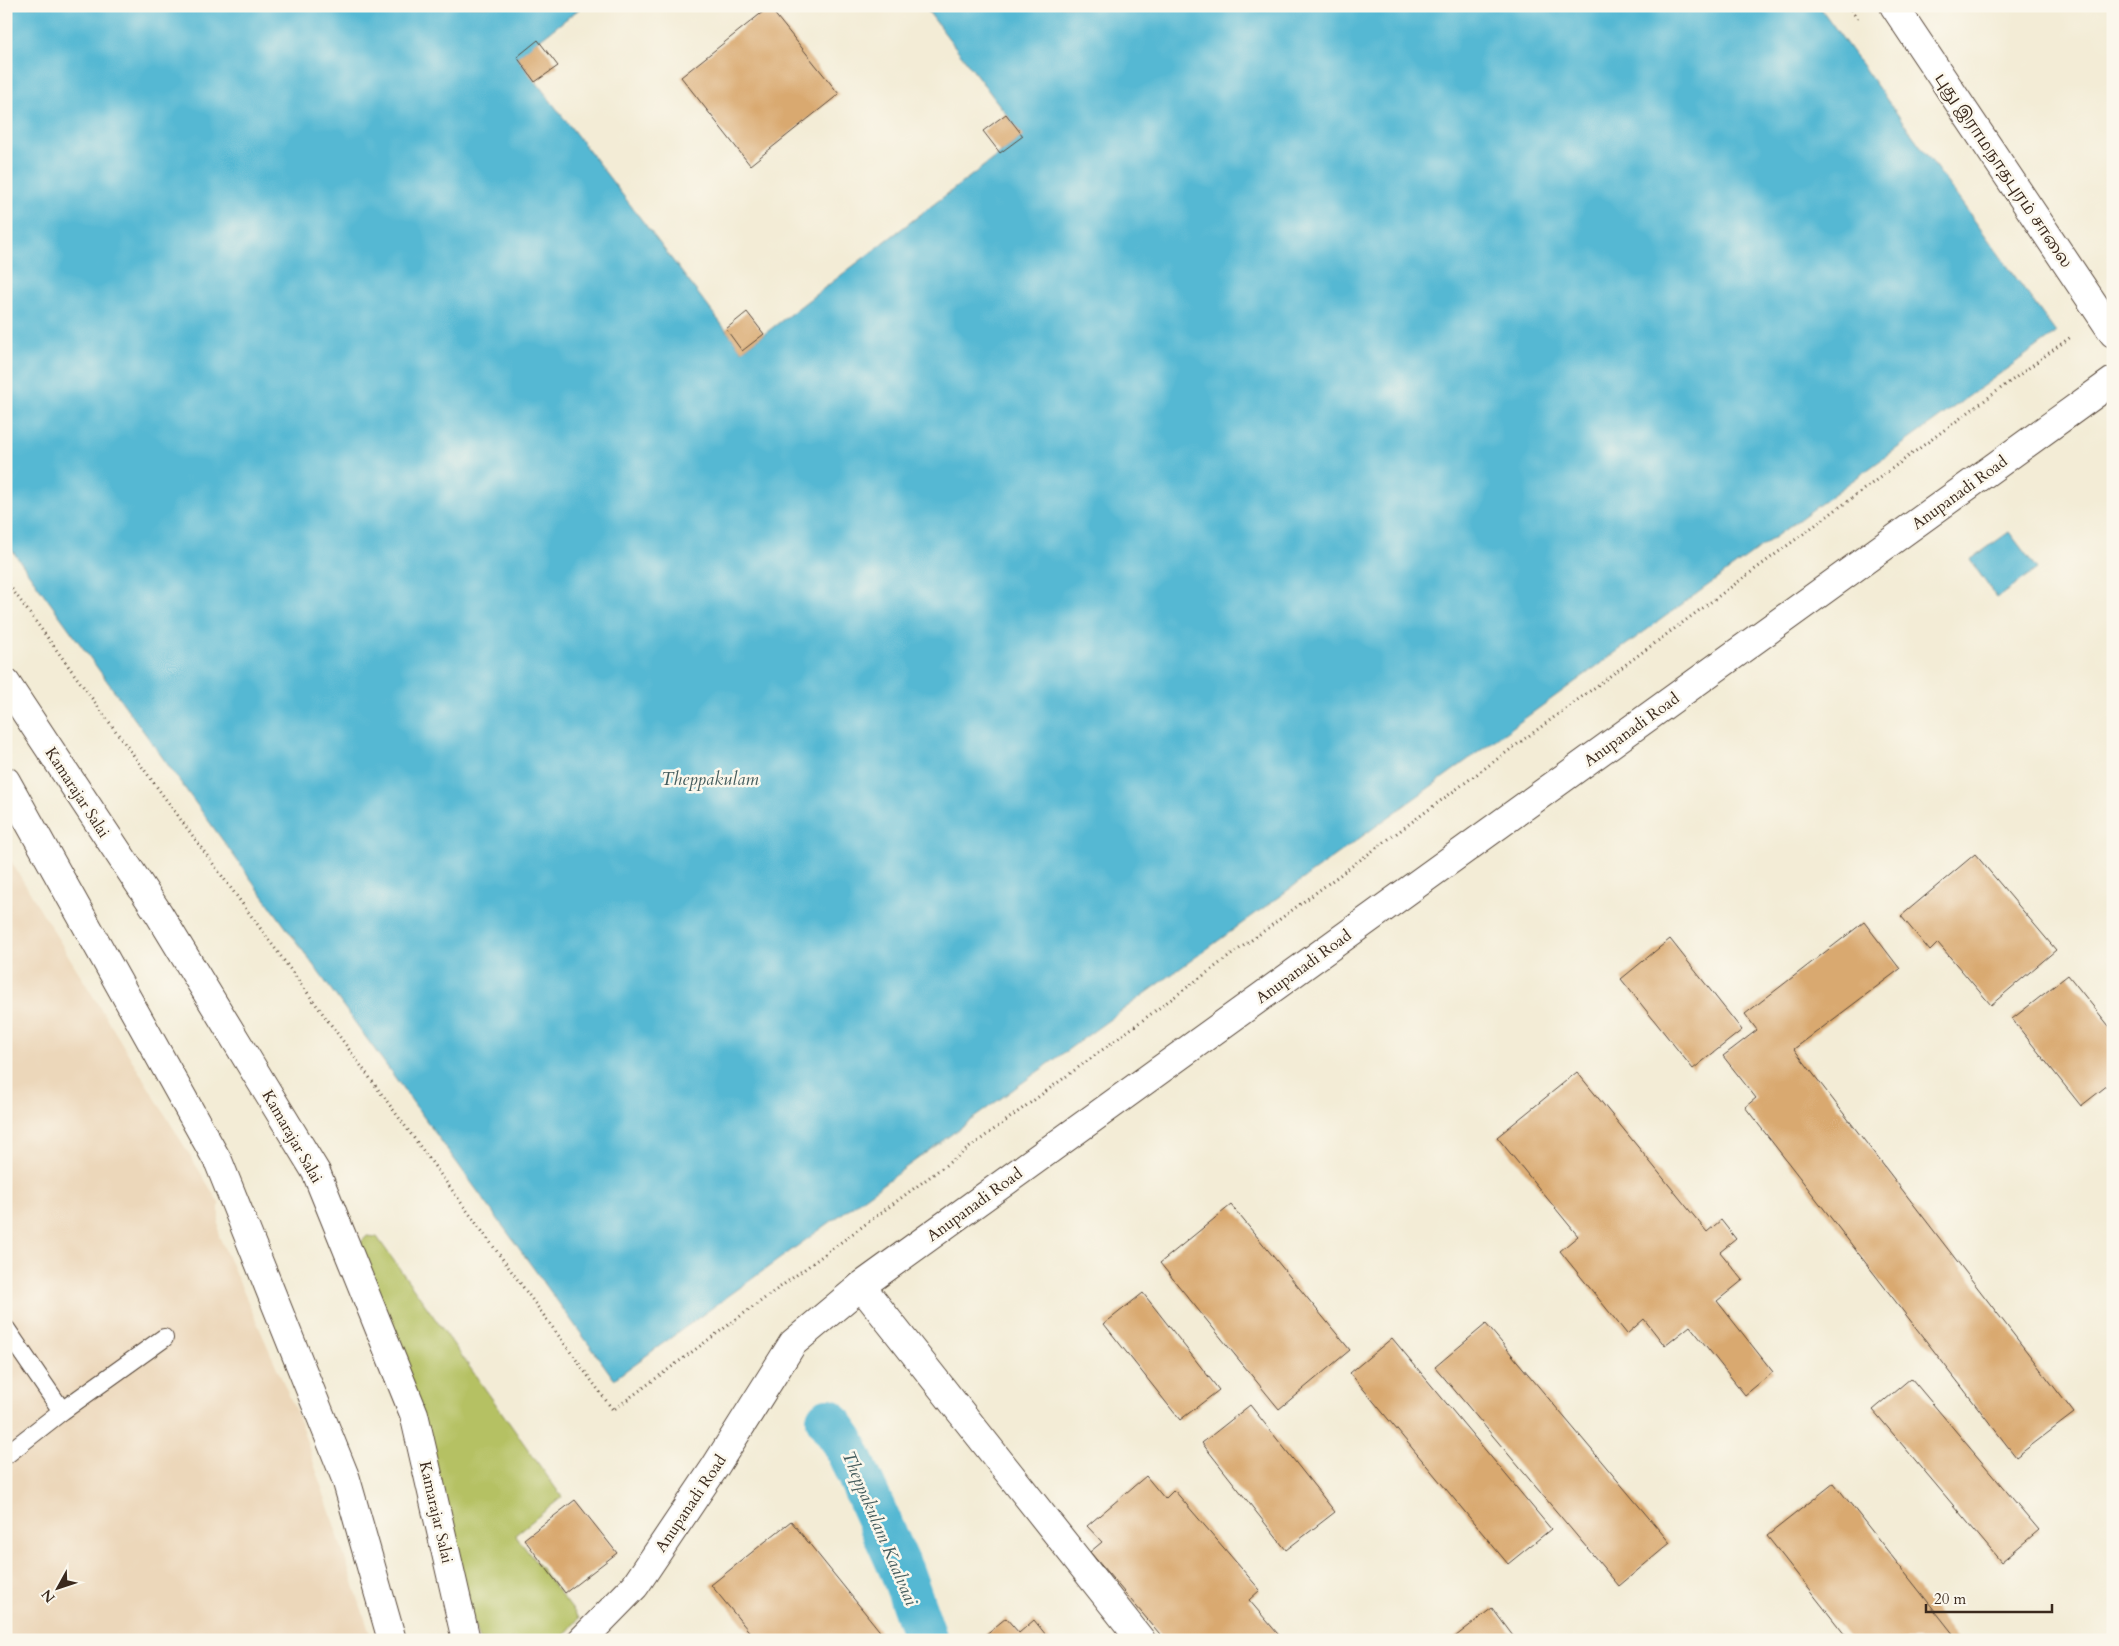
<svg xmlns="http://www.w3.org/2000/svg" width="2119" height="1646" font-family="Cardo,'Noto Serif Tamil',serif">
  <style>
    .built { fill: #ecd7ba }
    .green { fill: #b5c163; stroke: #787640 }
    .water { fill: #54b8d3; stroke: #487178 }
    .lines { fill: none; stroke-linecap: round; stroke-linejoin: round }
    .canal { stroke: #54b8d3; stroke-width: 44 }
    .building { fill: #d9a970 }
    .service-casing { stroke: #57473a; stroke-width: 20 }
    .minor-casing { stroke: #57473a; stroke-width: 30 }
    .tertiary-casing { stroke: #57473a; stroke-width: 30 }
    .secondary-casing { stroke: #57473a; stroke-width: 30 }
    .trunk-casing { stroke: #57473a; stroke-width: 30 }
    .path { stroke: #57473a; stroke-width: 3; stroke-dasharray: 1 4; stroke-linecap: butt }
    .service { stroke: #fff; stroke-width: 18 }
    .minor { stroke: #fff; stroke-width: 28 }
    .tertiary { stroke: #fff; stroke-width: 28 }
    .secondary { stroke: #fff; stroke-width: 28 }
    .trunk { stroke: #fff; stroke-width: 28 }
    .labels { text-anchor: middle; stroke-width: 5; stroke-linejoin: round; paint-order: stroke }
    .street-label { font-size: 16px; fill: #3b2a1e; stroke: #fbf7ec }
    .water-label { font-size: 18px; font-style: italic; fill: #445c5d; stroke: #fbf7ec }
  </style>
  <rect width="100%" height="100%" fill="#fbf7ec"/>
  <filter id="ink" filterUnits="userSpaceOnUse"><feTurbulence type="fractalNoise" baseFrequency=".02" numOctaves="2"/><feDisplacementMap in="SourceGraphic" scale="10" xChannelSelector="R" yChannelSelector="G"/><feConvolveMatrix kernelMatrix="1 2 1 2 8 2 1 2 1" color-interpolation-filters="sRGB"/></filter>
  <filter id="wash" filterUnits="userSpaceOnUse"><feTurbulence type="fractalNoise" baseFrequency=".0096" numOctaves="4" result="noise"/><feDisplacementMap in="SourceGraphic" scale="20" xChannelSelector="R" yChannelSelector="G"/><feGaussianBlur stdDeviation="1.12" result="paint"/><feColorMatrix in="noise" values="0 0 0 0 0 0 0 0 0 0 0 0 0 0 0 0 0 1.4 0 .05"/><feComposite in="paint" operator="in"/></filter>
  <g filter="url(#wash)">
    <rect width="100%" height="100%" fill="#f3ecd6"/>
    <path class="built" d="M6 853 219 1203V1236L299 1418 372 1640H6Z"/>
    <path class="green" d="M367 1236 377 1237 562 1497 515 1535 579 1618 560 1640H479L359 1250 362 1241Z"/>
    <path class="water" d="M6 6H583L517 57 742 351 1023 136 924 6H1819L2056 333 614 1379 6 542Z
      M2009 532 2037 569 1997 598 1970 560Z"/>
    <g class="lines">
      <path class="canal" d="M828 1420 843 1441 902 1572 926 1640"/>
    </g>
    <g id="blocks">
      <path class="building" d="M769 7 839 94 750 165 681 77Z
        M538 40 558 66 535 82 517 57Z
        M1006 114 1023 136 1000 153 983 131Z
        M747 312 764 334 742 351 726 329Z
        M1975 854 2056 950 1991 1005 1938 943 1930 951 1901 916Z
        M1864 922 1900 969 1794 1049 2074 1413 2016 1457 1745 1107 1756 1098 1723 1056 1757 1030 1745 1014Z
        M1670 939 1742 1030 1693 1069 1621 979Z
        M2068 975 2113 1031V1081L2081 1106 2012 1019Z
        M1577 1072 1707 1232 1721 1220 1736 1239 1720 1252 1743 1280 1717 1301 1773 1372 1745 1395 1690 1326 1665 1346 1644 1319 1627 1334 1560 1251 1578 1236 1497 1137Z
        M1231 1205 1350 1350 1279 1409 1160 1263Z
        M1143 1293 1219 1390 1180 1420 1104 1324Z
        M1486 1324 1670 1543 1619 1586 1435 1367Z
        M1392 1338 1551 1529 1508 1564 1350 1373Z
        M1911 1378 2039 1530 2001 1562 1873 1410Z
        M1250 1405 1335 1512 1286 1550 1202 1443Z
        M1146 1476 1165 1499 1174 1490 1260 1590 1249 1600 1283 1640H1165L1090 1552 1102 1542 1087 1526Z
        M1834 1483 1958 1640H1849L1767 1536Z
        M575 1500 617 1553 565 1593 524 1539Z
        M791 1521 887 1640H756L711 1585Z
        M1492 1608 1516 1640H1451Z
        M1006 1618 1019 1633 1034 1620 1050 1640H979Z"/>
    </g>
  </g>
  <g filter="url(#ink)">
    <use href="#blocks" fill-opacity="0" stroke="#57473a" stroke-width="1"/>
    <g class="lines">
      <defs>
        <path id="service" d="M6 1329 62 1411
          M6 1455 62 1411 164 1338"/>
        <path id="minor" d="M861 1286 1141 1640"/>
        <path id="tertiary" d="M582 1640 635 1586 715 1467 793 1343 861 1286 2113 381"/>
        <path id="secondary" d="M1894 6 2113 333"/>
        <path id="trunk" d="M6 683 159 914 316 1172 414 1414 466 1640
          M6 781 219 1163 346 1479 392 1640"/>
      </defs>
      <use href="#service" class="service-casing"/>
      <use href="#minor" class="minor-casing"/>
      <use href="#tertiary" class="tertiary-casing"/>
      <use href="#secondary" class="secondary-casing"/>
      <use href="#trunk" class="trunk-casing"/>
      <path class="path" d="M1848 6 1860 22
        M6 581 613 1410 2072 336"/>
      <use href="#service" class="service"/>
      <use href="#minor" class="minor"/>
      <use href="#tertiary" class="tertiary"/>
      <use href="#secondary" class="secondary"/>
      <use href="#trunk" class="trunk"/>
    </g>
  </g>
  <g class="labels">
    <g class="street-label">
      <text transform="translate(2004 170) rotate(56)" y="6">புது இராமநாதபுரம் சாலை</text>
      <text transform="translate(1959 492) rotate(-36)" y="6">Anupanadi Road</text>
      <text transform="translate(1631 729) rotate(-36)" y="6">Anupanadi Road</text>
      <text transform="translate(78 792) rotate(57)" y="6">Kamarajar Salai</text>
      <text transform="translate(1303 966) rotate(-36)" y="6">Anupanadi Road</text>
      <text transform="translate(293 1136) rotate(60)" y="6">Kamarajar Salai</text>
      <text transform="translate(974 1204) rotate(-36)" y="6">Anupanadi Road</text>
      <text transform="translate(690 1503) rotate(-56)" y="6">Anupanadi Road</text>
      <text transform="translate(437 1512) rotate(77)" y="6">Kamarajar Salai</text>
    </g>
    <g class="water-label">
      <text x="710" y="785">Theppakulam</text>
      <text transform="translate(880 1528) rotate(67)" y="6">Theppakulam Kaalvaai</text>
    </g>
  </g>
  <rect width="2119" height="1646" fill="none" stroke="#fbf7ec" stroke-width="25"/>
  <g transform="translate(58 1588) rotate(230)" stroke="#fbf7ec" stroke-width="4" paint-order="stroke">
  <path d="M0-4L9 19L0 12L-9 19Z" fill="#3b2a1e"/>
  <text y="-8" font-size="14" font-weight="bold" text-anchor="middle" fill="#3b2a1e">N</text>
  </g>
  <path d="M1926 1604v8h126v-8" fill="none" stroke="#3b2a1e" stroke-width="2.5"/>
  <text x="1934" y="1604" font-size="15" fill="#3b2a1e" stroke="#fbf7ec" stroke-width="4" paint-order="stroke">20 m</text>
</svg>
